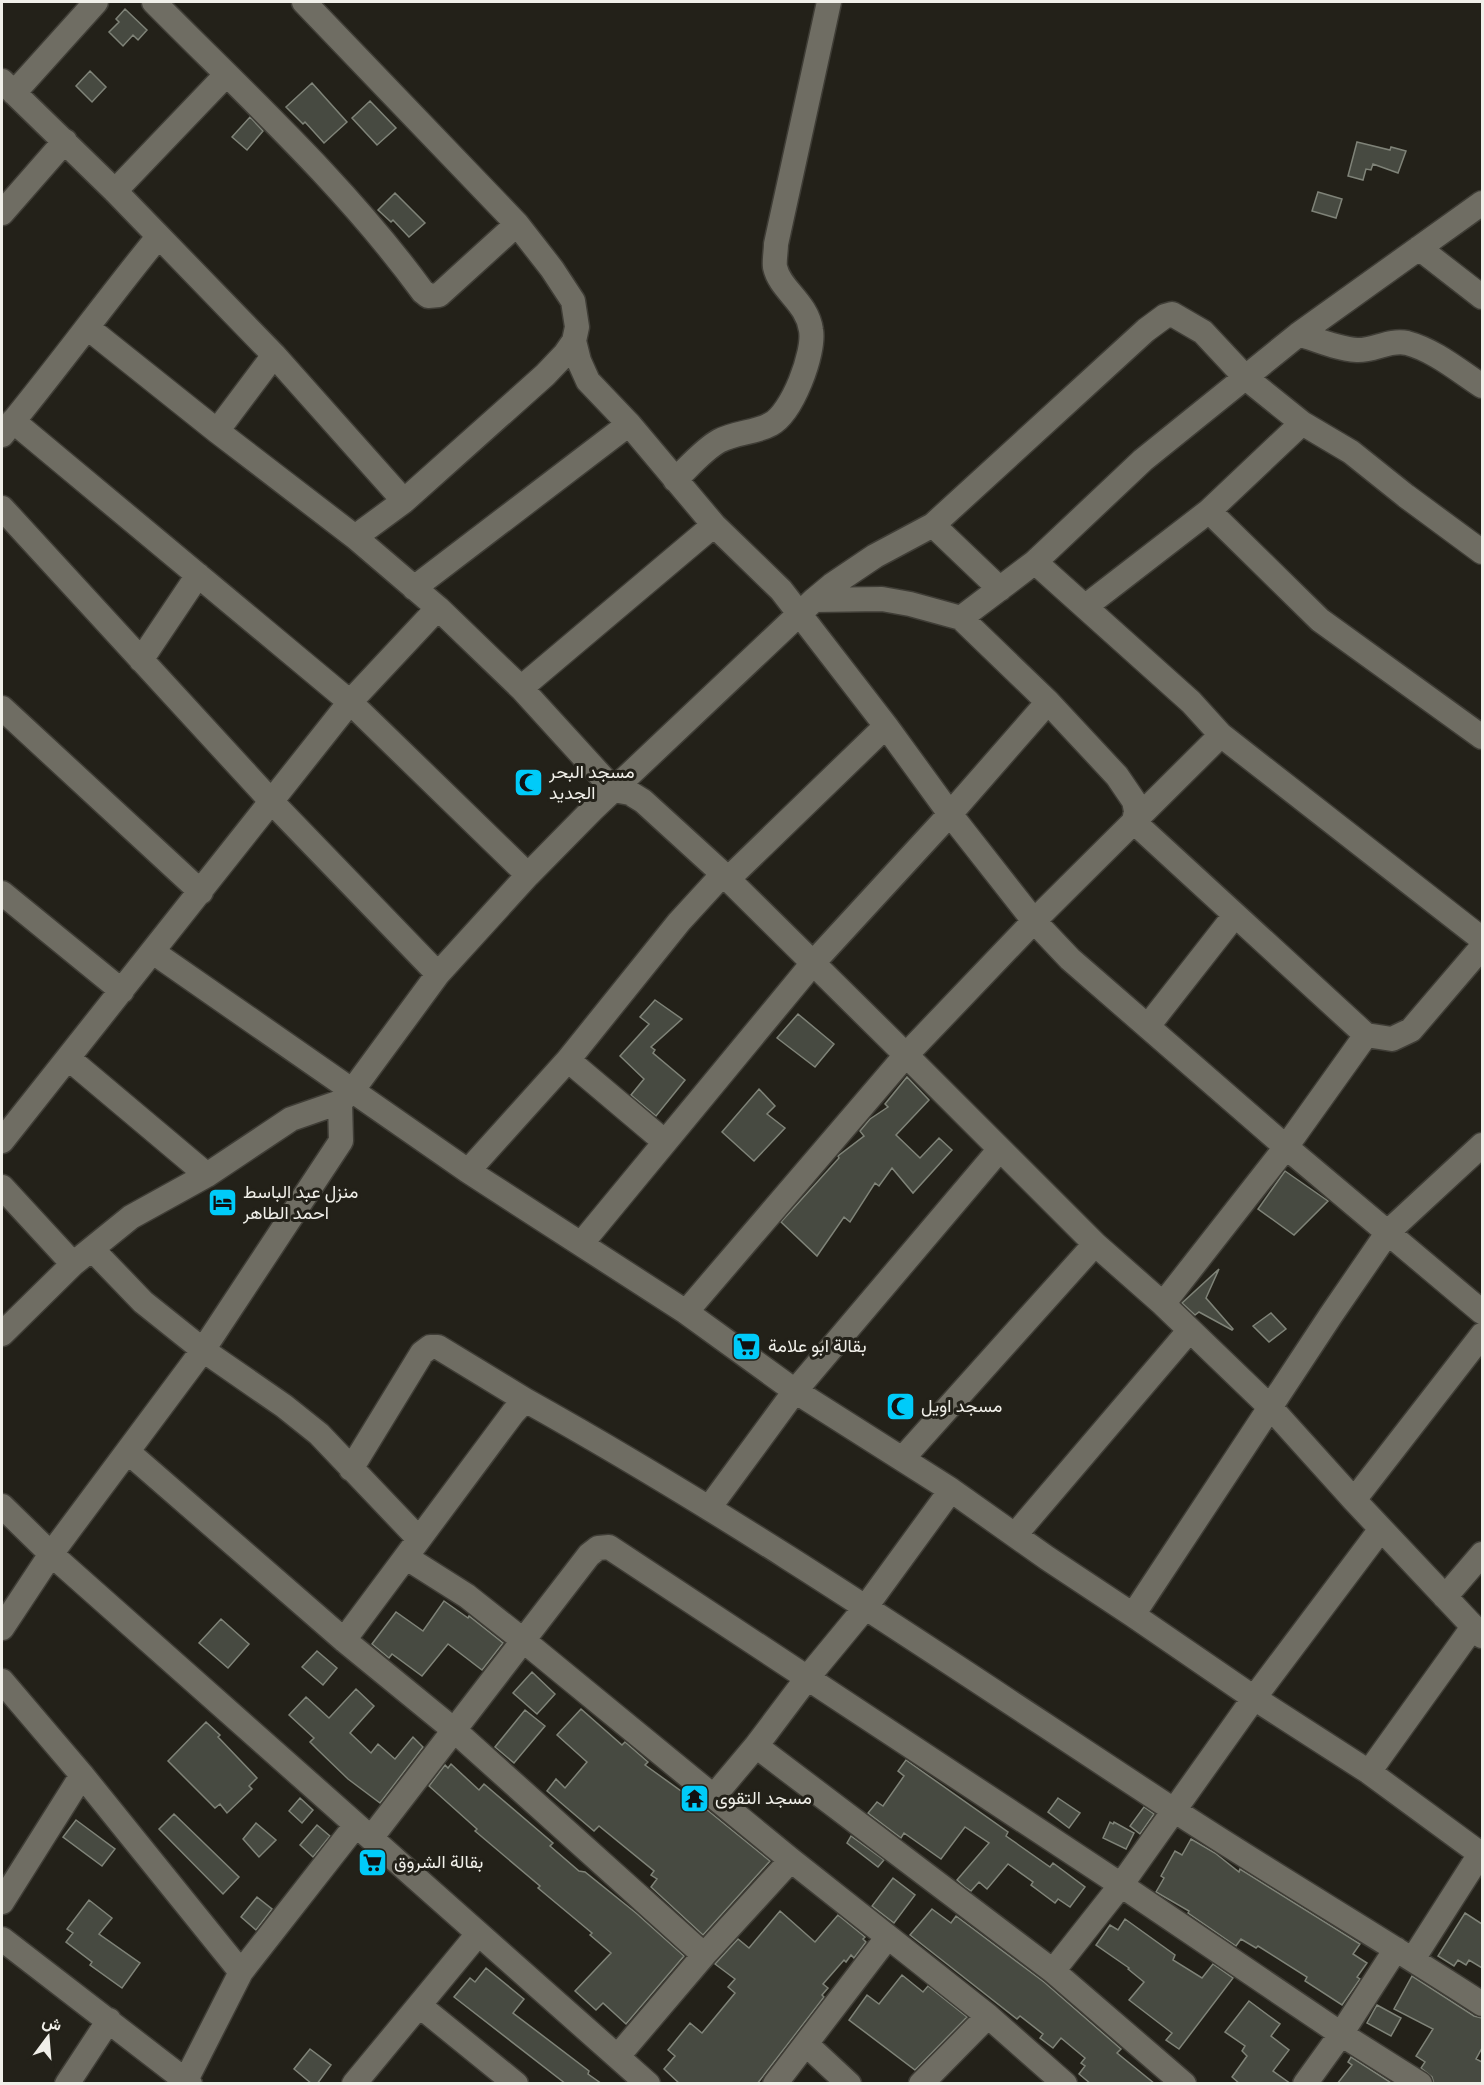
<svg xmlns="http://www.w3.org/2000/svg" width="1484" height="2085" font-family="'Source Serif 4',Vazirmatn,serif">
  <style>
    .building { fill: #474a41; stroke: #7f8378; stroke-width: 1.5 }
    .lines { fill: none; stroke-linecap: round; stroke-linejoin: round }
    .minor-casing { stroke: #3f3d36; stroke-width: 27 }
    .minor { stroke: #6f6d63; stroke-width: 24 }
    .labels { text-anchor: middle; stroke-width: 6; stroke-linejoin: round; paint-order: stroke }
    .poi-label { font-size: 18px; fill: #f0efe9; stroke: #232119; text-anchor: start }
  </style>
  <rect width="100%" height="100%" fill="#232119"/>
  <path class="building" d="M125 9 147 30 138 40 133 35 123 46 109 32 119 22 116 19Z
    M90 71 106 87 92 102 76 86Z
    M312 83 347 122 324 143 305 122 303 124 286 107Z
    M370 101 396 128 377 145 352 118Z
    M250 117 263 131 247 150 232 137Z
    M1357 142 1390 150 1391 147 1406 151 1398 173 1373 164 1371 170 1366 169 1363 180 1348 176Z
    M1318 192 1342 199 1336 218 1312 211Z
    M395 193 425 223 409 237 393 220 391 222 378 210Z
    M655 1000 682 1019 651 1047 655 1050 653 1053 685 1080 656 1116 631 1095 644 1079 620 1056 649 1024 640 1017Z
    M798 1014 834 1044 815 1067 777 1038Z
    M907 1077 929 1100 896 1135 920 1158 939 1138 952 1150 913 1193 892 1168 879 1186 875 1183 850 1222 844 1217 817 1256 781 1222 839 1158 838 1156 864 1136 860 1131 870 1119 888 1107 885 1104Z
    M759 1089 775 1106 767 1114 785 1128 754 1161 722 1132Z
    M1285 1171 1328 1201 1294 1235 1258 1209Z
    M1219 1269 1206 1298 1233 1329 1232 1330 1199 1312 1195 1315 1182 1303Z
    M1271 1313 1286 1329 1269 1342 1253 1326Z
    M444 1601 468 1618 469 1616 503 1643 482 1670 448 1644 422 1676 392 1654 389 1658 372 1644 396 1612 423 1631Z
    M221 1619 249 1644 228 1668 199 1643Z
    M317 1651 337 1668 323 1685 302 1667Z
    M532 1672 555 1694 537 1714 513 1693Z
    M356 1689 374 1706 350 1733 371 1753 378 1744 395 1759 413 1737 423 1747 380 1803 348 1779 318 1750 310 1742 314 1738 289 1715 306 1697 329 1718Z
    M581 1709 622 1745 625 1742 648 1762 645 1765 706 1809 770 1861 703 1935 651 1887 657 1879 651 1875 654 1871 599 1826 594 1831 547 1791 556 1779 565 1788 587 1762 557 1735Z
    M525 1710 545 1726 514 1763 495 1747Z
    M206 1722 220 1735 218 1737 257 1778 249 1786 252 1789 227 1813 220 1804 215 1808 168 1761Z
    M906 1760 1008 1832 1006 1836 1050 1867 1053 1863 1085 1887 1070 1907 1058 1899 1055 1903 1031 1885 1033 1882 1008 1864 987 1889 979 1882 971 1891 965 1887 957 1880 989 1843 965 1827 941 1859 904 1833 901 1838 868 1813 877 1802 883 1806 904 1776 898 1771Z
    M451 1764 479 1790 484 1784 553 1843 550 1846 579 1871 585 1872 636 1913 684 1956 626 2024 603 2003 596 2010 575 1991 611 1953 590 1935 592 1933 538 1888 540 1886 475 1831 477 1829 429 1786 445 1765 448 1768Z
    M300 1798 313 1810 302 1823 289 1811Z
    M1058 1798 1080 1813 1069 1828 1048 1812Z
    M1144 1807 1154 1814 1140 1834 1130 1826Z
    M174 1814 239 1877 223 1894 159 1829Z
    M76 1820 115 1849 102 1866 63 1837Z
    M1110 1822 1113 1824 1114 1822 1134 1833 1126 1849 1103 1838Z
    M256 1823 276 1840 259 1857 243 1839Z
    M317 1825 330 1836 313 1857 300 1845Z
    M851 1836 884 1860 878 1867 847 1843Z
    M1191 1839 1215 1853 1239 1872 1240 1869 1360 1944 1353 1954 1367 1963 1357 1977 1360 1979 1342 2005 1305 1981 1307 1977 1258 1946 1256 1948 1241 1939 1236 1946 1188 1913 1189 1911 1156 1892 1164 1878 1161 1876 1175 1851 1182 1855Z
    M893 1878 915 1895 894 1923 872 1906Z
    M257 1897 272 1909 256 1930 241 1917Z
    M89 1900 112 1918 99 1934 140 1963 122 1988 90 1965 92 1962 66 1942 73 1933 67 1929Z
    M932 1909 951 1923 956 1916 1044 1982 1121 2049 1117 2053 1155 2084H1091L1079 2074 1085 2066 1081 2063 1085 2058 1061 2038 1053 2048 1040 2038 1043 2034 1020 2016 1017 2019 910 1935Z
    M780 1911 815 1942 838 1915 865 1937 863 1939 866 1942 854 1958 851 1955 846 1962 844 1960 823 1984 828 1988 822 1995 824 1997 757 2084H680L664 2069 675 2056 668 2050 690 2023 702 2033 735 1993 728 1987 735 1979 715 1964 738 1939 749 1948Z
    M1465 1913 1482 1924V1968L1469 1960 1466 1965 1458 1960 1454 1966 1438 1956Z
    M1125 1919 1175 1955 1173 1960 1202 1978 1213 1964 1233 1978 1179 2049 1166 2040 1172 2033 1129 2000 1144 1982 1128 1969 1129 1968 1096 1945 1110 1925 1118 1930Z
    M486 1968 524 1999 513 2013 589 2071 588 2074 602 2084H566L454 1997 470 1978 475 1982Z
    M902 1975 923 1992 928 1986 967 2017 915 2070 849 2020 867 1995 879 2004Z
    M1412 1976 1474 2016 1482 2018V2048L1476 2059 1482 2062V2084H1434L1432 2077 1421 2068 1425 2062 1416 2056 1433 2029 1394 2009Z
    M1249 2001 1280 2024 1271 2036 1289 2050 1273 2071 1291 2084H1240L1232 2077 1247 2056 1242 2051 1245 2046 1225 2032Z
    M1377 2005 1401 2018 1391 2036 1367 2023Z
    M310 2049 331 2065 317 2084H312L294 2069Z
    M1351 2057 1393 2084H1337L1352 2065 1348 2062Z"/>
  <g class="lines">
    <defs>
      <path id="minor" d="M154 2C246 95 345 185 423 292L428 296 439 295 517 224
        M304 2 517 224 552 269 573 301 577 327 574 341 565 354 545 375 404 501
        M2 81 115 191 274 355 404 501 355 537
        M14 93 96 2
        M115 191 226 75
        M2 213 65 141
        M1419 248 1482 297
        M88 328 217 431 355 537 438 608 521 688 614 790 630 793 643 801 723 874 906 1055 1095 1244 1163 1304 1271 1408 1354 1500 1482 1636
        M1299 334C1317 340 1338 349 1357 350 1373 351 1390 339 1407 343 1434 350 1459 371 1482 386
        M574 341 579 361 588 381 629 424 714 525 781 590 886 726 950 814 1034 921 1070 959 1286 1147 1482 1312
        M13 421 350 702 528 875
        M217 431 274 355
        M2 435C56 370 105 302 158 237
        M675 480C687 469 704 449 719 441 736 432 755 433 771 424 792 413 815 353 811 330 807 302 780 290 775 267 774 261 776 251 776 244L829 2
        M2 508 272 802 438 974
        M1209 511 1320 620 1482 737
        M933 525 1000 589
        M1035 562 1191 702 1221 735 1482 939
        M414 588 629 424
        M814 600 882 599 910 604 961 618 1035 562 1143 460 1299 334 1482 203
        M1086 606 1209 511 1302 423
        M961 618 1048 702 1117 776 1134 801 1136 811 1134 822
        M141 660 198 575
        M521 688 714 525
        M2 708 201 892
        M1134 822 1366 1035 1392 1039 1411 1030 1482 947
        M728 879 886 726
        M2 893 122 991
        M153 952 468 1171 686 1312 795 1391 951 1490 1047 1558 1133 1615 1254 1698 1369 1772 1482 1855
        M1148 1026 1235 915
        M68 1058 207 1175
        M568 1060 665 1142
        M2 1141 350 702 438 608
        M468 1171 568 1060 679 922 723 874
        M2 1187 73 1264
        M581 1244 813 963 950 814 1048 702
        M92 1249 143 1302 203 1350 284 1406 319 1434 419 1539
        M1163 1304 1286 1147 1366 1035
        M686 1312 906 1055 1034 921 1221 735
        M2 1334 73 1264 131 1217 207 1175 291 1119 340 1102 352 1091 438 974 528 875 592 810 814 600 832 585 875 556 933 525 1146 330 1165 316 1172 314 1203 332 1246 378 1302 423 1351 452 1406 496 1482 552
        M128 1452 344 1640 454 1730 704 1955
        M903 1458 1095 1244
        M351 1469 422 1353 430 1347H438L525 1400
        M1354 1500 1482 1335
        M2 1506 51 1554 648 2084
        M709 1508 795 1391 1000 1149
        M1015 1535 1189 1331
        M407 1558 467 1596 524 1641 791 1860 988 2016 1065 2084
        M1445 1597 1482 1554
        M1133 1615 1331 1315 1388 1232 1482 1145
        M2 1628 51 1554 203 1350 341 1141 340 1102
        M344 1640 513 1413 525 1400C744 1522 951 1664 1160 1801 1266 1871 1376 1935 1482 2004
        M2 1681 82 1775 241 1972 184 2084
        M756 1746 1053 1971 1184 2084
        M1369 1772 1473 1627
        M714 1796 756 1746 808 1677 865 1608 951 1490
        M371 1838 589 1555 598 1548 609 1547 1121 1885 1341 2034 1420 2084
        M2 1902 82 1775
        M2 1939 190 2084
        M1413 1959 1482 1851
        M1053 1971 1121 1885 1254 1698 1381 1529
        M241 1972 356 1825
        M420 2006 516 2084
        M806 2044 849 2084
        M618 2056 704 1955 791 1860
        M67 2084 109 2020
        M354 2084 478 1934
        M775 2084 887 1938
        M921 2084 988 2016
        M1305 2084 1341 2034 1396 1949"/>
    </defs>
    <use href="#minor" class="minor-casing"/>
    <use href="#minor" class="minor"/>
  </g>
  <defs>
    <symbol id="mosque-square" viewBox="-11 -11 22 22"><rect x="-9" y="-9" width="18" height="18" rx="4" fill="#00cbf9" stroke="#232119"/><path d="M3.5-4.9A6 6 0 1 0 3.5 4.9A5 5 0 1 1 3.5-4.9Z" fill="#111"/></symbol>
    <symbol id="hotel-square" viewBox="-11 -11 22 22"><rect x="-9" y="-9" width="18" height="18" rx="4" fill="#00cbf9" stroke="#232119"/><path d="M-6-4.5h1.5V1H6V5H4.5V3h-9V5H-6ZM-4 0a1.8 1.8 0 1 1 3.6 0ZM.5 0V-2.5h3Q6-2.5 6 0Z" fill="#111"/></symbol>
    <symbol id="supermarket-square" viewBox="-11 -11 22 22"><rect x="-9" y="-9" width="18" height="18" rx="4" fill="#00cbf9" stroke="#232119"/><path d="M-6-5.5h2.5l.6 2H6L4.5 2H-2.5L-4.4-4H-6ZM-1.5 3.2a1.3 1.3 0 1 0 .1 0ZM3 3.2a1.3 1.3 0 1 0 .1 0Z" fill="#111"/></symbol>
    <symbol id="temple-square" viewBox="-11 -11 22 22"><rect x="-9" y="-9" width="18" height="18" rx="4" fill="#00cbf9" stroke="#232119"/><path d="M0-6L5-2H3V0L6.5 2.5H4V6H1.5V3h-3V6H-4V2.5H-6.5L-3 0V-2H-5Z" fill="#111"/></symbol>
  </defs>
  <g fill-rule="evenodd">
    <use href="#mosque-square" x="512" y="766" width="33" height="33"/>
    <use href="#hotel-square" x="206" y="1186" width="33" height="33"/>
    <use href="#supermarket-square" x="730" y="1330" width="33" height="33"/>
    <use href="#mosque-square" x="884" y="1390" width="33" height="33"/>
    <use href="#temple-square" x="678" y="1782" width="33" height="33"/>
    <use href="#supermarket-square" x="356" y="1846" width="33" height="33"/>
  </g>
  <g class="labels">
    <g class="poi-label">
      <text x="549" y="778">مسجد البحر<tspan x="549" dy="21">الجديد</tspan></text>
      <text x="243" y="1198">منزل عبد الباسط<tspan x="243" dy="21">احمد الطاهر</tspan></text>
      <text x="768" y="1352">بقالة ابو علامة</text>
      <text x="921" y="1412">مسجد اويل</text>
      <text x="715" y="1804">مسجد التقوى</text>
      <text x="394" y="1868">بقالة الشروق</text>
    </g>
  </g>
  <rect width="1484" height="2085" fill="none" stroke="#f0efe9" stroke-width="6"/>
  <g transform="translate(48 2037) rotate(16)" stroke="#232119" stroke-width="4.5" paint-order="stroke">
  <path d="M0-4.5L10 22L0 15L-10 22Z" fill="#f0efe9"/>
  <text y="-9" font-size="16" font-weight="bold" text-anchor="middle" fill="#f0efe9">ش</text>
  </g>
</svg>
